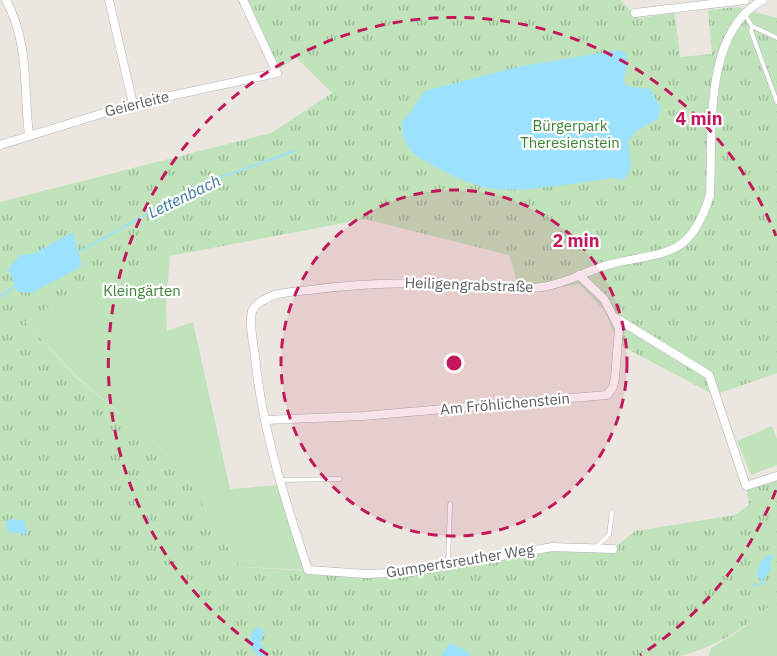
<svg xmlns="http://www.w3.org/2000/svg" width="777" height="656" font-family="'IBM Plex Sans',sans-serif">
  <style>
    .green { fill: #c1e3bb }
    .park { fill: url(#park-tufts) }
    .water { fill: #9ce1fd }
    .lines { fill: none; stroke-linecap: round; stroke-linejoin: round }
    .stream { stroke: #9ce1fd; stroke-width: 2 }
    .lane-casing { stroke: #b0b3b7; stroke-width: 5 }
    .street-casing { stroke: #b0b3b7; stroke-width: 9 }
    .lane { stroke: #fff; stroke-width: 4 }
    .street { stroke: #fff; stroke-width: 8 }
    .ring { fill: none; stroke: #c2185b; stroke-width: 3; stroke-dasharray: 10 8 }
    .labels { text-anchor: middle; stroke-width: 4.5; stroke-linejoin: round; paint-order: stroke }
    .street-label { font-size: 15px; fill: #585d60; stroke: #fff }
    .park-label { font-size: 15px; fill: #3d8235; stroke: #fff }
    .water-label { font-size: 16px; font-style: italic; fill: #37779c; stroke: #fff }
    .centre { fill: #c2185b; stroke: #fff; stroke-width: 3 }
    .ring-label { font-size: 18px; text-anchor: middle; font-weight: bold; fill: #c2185b; stroke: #fff; stroke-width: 4.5; stroke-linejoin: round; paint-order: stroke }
  </style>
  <defs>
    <pattern id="park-tufts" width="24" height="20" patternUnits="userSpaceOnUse" patternTransform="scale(1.5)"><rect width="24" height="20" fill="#c1e3bb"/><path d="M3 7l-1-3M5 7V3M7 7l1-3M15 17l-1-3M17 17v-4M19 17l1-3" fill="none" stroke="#a0bb9b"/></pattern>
  </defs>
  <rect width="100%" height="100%" fill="#ebe6df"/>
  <path class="green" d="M170 256 166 306 167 331 193 322 230 489 280 485 308 570 240 567 182 471 155 443 77 377 25 322 95 277Z
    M772 426 777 439V465L751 475 737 441Z
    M777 600V656H709L711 648 739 631Z"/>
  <path class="park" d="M248 0H620L639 18 675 13 680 57 712 54 708 10 737 7 777 18V373L714 395 618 344 605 311 579 284 521 294 509 255 365 219 170 256 95 277 25 322 76 377 155 443 182 471 240 567 366 574 411 572 552 547 613 549 635 531 735 515 749 505 746 486 777 473V600C743 628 723 644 680 656H0V202L271 133 332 93 296 57 280 69Z"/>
  <path class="water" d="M619 50 626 54 628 64 623 81 627 86 650 89 661 108 658 119 636 131 628 141C630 156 635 170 623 180L613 178C579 182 522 194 489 188 470 185 451 175 434 166 412 155 401 146 402 121 413 112 416 101 425 91L517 67Z
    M73 232 82 266 32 293 18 292 8 269 20 255 33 254Z
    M11 519 24 520 28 534 8 532 6 523Z
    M768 555H772L770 571 762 581 756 575 760 563Z
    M257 627 264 630 261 643 269 656H258L249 644 252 632Z
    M450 643 470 653V656H441Z"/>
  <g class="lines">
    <path class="stream" d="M77 253 199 185 295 151
      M0 297 15 286
      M755 585 764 583"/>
    <defs>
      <path id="lane" d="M745 15 752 26 777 38
        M752 26 751 31 777 102
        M281 480 340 479
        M596 547 609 535 612 512
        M448 564 450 504"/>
      <path id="street" d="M6 0C30 46 23 86 29 135
        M109 0 133 104
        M635 13 745 0
        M0 145 133 104 277 73 243 0
        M616 318 709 375 746 486 777 476
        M265 420 363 416 607 395 613 387 615 378 619 328 604 299 579 275
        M613 549 552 547 411 572 366 574 308 570C285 500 262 430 255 356 253 341 249 325 252 311 264 292 290 292 310 290 355 284 396 282 442 284 474 285 509 292 542 287 566 284 587 270 611 264 666 251 690 259 710 195 713 135 702 32 763 0"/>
    </defs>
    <use href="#lane" class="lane-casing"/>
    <use href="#street" class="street-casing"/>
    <use href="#lane" class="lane"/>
    <use href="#street" class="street"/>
  </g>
  <circle cx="454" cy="363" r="173" fill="#c2185b" fill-opacity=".12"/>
  <g class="ring">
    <circle cx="454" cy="363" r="173"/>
    <path d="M776 490A346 346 0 0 1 640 655M268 655A346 346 0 1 1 776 236"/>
  </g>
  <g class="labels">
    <g class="street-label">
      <text transform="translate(137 104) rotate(-14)" y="5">Geierleite</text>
      <text transform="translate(469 285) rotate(2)" y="5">Heiligengrabstraße</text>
      <text transform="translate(505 404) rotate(-5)" y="5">Am Fröhlichenstein</text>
      <text transform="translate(460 561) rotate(-9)" y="5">Gumpertsreuther Weg</text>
    </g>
    <g class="park-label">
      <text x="570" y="131">Bürgerpark<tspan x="570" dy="17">Theresienstein</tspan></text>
      <text x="142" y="296">Kleingärten</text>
    </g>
    <g class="water-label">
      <text transform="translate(184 196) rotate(-26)" y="6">Lettenbach</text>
    </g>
  </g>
  <circle cx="454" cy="363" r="9" class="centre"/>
  <g class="ring-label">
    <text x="699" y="125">4 min</text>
    <text x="576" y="247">2 min</text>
  </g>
</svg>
